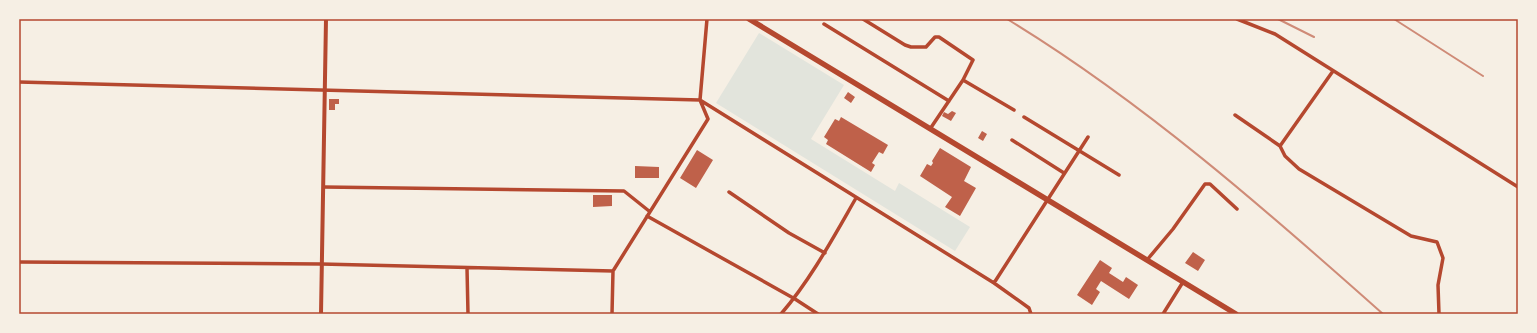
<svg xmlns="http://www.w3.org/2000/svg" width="1537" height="333" font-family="'Golos Text',sans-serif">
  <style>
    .green { fill: #e2e4dc }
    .building { fill: #bf614a }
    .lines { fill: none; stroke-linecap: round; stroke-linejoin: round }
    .minor { stroke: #b5482f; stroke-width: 3.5 }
    .tertiary { stroke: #b5482f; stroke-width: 4 }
    .primary { stroke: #b5482f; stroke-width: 5.5 }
    .rail { stroke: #cf8b77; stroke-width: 2 }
    .neatline { fill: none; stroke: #b5482f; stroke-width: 1.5 }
  </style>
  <rect width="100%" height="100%" fill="#f6efe4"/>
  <path class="green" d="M759 33 844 85 811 139 895 191 899 183 970 227 955 251 716 103Z"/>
  <path class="building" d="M848 92 855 97 851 103 844 98Z
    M329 99H339V104H335V110H329Z
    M952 111 956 113 951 121 942 116 944 112 948 114Z
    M841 117 888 145 883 154 879 152 872 163 875 165 871 172 826 144 828 140 824 137 835 119 839 121Z
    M982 131 987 134 983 141 978 138Z
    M940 148 971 167 964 181 976 188 960 216 945 207 952 197 920 176 927 164 931 166 933 163 932 161Z
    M697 150 713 160 696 188 680 178Z
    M635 166 659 167V178H635Z
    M593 195H612V206L593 207Z
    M1193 252 1205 260 1198 271 1185 263Z
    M1100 260 1112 268 1109 273 1123 282 1126 277 1138 285 1129 299 1101 281 1096 289 1100 292 1092 305 1077 295Z"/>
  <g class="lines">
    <path class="minor" d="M863 19 905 45 911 47H926L935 37H939L973 60 963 80 930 129
      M1237 19 1275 34 1518 187
      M824 24 949 101
      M963 80 1014 110
      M19 82 700 100 994 283 1029 308 1031 314
      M1235 115 1280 146 1285 156 1299 169 1411 236 1437 242 1443 258 1438 285 1439 314
      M1024 117 1119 175
      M1012 140 1064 173
      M1280 146 1333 71
      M324 187 624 191 649 211
      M729 192 789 233 825 253
      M647 216 795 299 818 314
      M1147 260 1173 229 1205 184H1210L1237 209
      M19 262 321 264 613 271
      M467 268 468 314
      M994 283 1088 137
      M612 314 613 271 708 119 700 100 707 19
      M781 314C811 279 833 238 856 198
      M1163 314 1183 282"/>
    <path class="tertiary" d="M321 314 326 19"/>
    <path class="primary" d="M749 19 1236 314"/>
    <path class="rail" d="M1007 19C1142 101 1265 209 1383 314
      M1278 19 1314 37
      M1394 19 1483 76
      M1517 19 1518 20"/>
  </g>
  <rect width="1537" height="333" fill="none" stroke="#f6efe4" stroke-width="40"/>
  <rect x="20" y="20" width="1497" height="293" class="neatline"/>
</svg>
